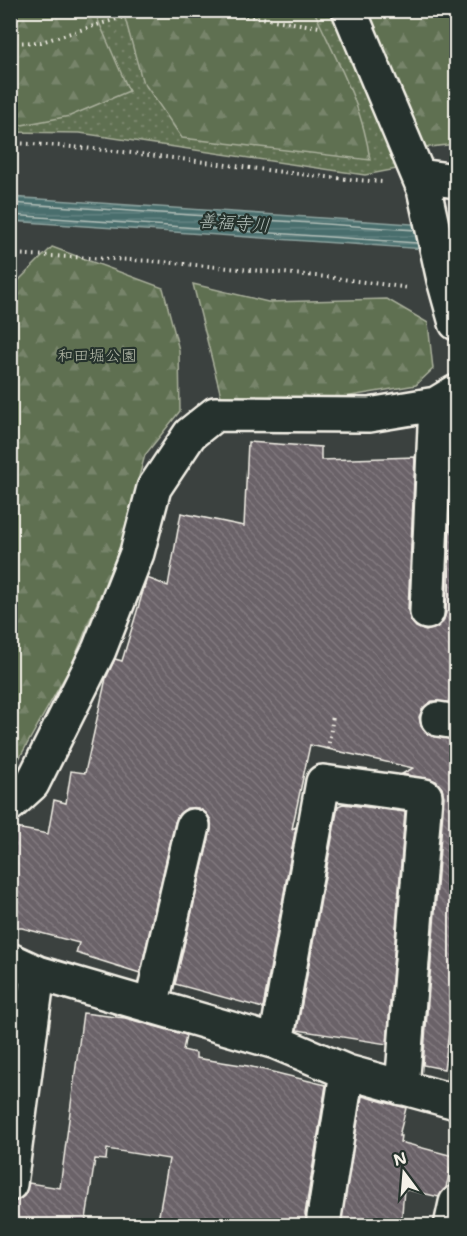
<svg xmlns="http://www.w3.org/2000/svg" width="467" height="1236" font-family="'Shantell Sans','Klee One',sans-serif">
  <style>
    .grass { fill: url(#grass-dots); stroke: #aab09c; stroke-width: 1.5 }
    .forest { fill: url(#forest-firs); stroke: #aab09c; stroke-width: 1.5 }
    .water { fill: url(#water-rules); stroke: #8da29e; stroke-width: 1.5 }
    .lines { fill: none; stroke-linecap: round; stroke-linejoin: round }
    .shore { stroke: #b0bdb7; stroke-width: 1.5 }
    .building { fill: url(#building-back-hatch); stroke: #f4f1e8; stroke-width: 1.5 }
    .minor-casing { stroke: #f4f1e8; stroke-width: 38 }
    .path { stroke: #f4f1e8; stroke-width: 4; stroke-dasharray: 1.5 4.5; stroke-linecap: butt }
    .minor { stroke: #26332d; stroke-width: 33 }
    .labels { text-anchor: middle; stroke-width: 4.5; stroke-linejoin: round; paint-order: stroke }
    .park-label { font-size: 16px; fill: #b8bdac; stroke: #26332d }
    .water-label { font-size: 18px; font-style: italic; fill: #b0bdb7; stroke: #26332d }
  </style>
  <defs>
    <pattern id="grass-dots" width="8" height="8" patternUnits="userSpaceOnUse" patternTransform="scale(1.5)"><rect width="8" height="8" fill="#5f6f51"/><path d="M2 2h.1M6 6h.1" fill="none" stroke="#77846a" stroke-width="1.8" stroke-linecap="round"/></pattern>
    <pattern id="forest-firs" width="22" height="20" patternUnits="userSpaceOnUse" patternTransform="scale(1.5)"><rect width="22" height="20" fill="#5f6f51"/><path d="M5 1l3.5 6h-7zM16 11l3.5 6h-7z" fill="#77846a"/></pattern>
    <pattern id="water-rules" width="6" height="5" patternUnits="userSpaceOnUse" patternTransform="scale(1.5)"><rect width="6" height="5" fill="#496e6d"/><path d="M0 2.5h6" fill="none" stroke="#648382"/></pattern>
    <pattern id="building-back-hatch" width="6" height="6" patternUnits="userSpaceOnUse" patternTransform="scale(1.5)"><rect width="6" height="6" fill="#6b6268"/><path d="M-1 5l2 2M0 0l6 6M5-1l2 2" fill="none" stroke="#81797e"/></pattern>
  </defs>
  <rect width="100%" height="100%" fill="#3b413f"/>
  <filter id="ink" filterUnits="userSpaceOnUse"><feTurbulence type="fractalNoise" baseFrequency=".0167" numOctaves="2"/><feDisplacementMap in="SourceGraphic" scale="12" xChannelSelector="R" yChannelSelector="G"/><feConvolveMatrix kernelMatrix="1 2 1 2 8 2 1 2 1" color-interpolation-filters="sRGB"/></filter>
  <g filter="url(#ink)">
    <path class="grass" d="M11 11H332L402 168 365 175 80 133 11 132Z
      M456 1013V1092L445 1088Z"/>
    <path class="forest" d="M11 10 94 11 129 91 70 116 11 127Z
      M123 11H314C336 59 363 106 370 160L182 138 142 80Z
      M362 11H456V144L421 148Z
      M52 247 163 288 179 350 180 411 145 455 118 552 72 664 11 773V288Z
      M193 284 268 302 387 299 428 323 433 369 416 385 309 403 222 400Z"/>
    <path class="water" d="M10 197 456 227V251L11 221Z"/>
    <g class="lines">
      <path class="shore" d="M10 203 415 230
        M10 215 417 243"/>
    </g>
    <path class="building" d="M248 442 321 447V460L415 457 408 611 411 621 416 627 426 631 436 628 443 622 446 613 453 455 456 454V703L432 701 423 708 419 717 421 726 427 734 456 740V980L444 1069 423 1065 444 797 442 788 436 781 402 774 413 768 310 745 292 829 296 827 263 1008 175 984 211 830V820L206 813 198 808H187L179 814 175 822 140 973 76 953 79 943 22 928H10V827L48 834 54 800 66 803 71 771 85 773 106 678 115 659 122 661 147 578 168 586 181 513 244 526Z
      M343 804 405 812 387 1044 297 1030 338 806Z
      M83 1013 125 1018 186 1035 183 1050 196 1053V1058L248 1066 326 1085 305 1214 308 1226H287L241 1218 240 1225 218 1223V1226H157L169 1159 107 1149 106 1160 95 1159 85 1226H11L15 1202 24 1196 29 1183 60 1188Z
      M362 1096 406 1108 399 1136H401L400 1142 453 1156 446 1188 439 1197 404 1189 401 1226H340Z"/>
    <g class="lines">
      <defs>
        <path id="minor" d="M349 10 424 189 444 280 456 323
          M419 176 456 181
          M427 612 436 404
          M438 719 456 722
          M10 804 32 784 99 650 137 553 154 488 190 434 215 414 369 415 436 404 456 392
          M10 960 38 973 276 1042 347 1072 456 1102
          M151 1006 193 826
          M276 1042 323 782 425 796 402 1088
          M10 1184 38 973
          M324 1217 347 1072
          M451 1226 456 1203"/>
      </defs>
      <use href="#minor" class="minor-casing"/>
      <path class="path" d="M210 10 319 27
        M10 43 41 42 146 10
        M10 143C135 148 258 173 383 182
        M10 254 152 261 327 277 410 288
        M328 749 333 716"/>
      <use href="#minor" class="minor"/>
    </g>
  </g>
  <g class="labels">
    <g class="park-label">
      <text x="97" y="361">和田堀公園</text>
    </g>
    <g class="water-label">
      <text transform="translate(234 223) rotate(4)" y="6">善福寺川</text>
    </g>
  </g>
  <rect width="467" height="1236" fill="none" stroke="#26332d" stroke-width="36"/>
  <rect x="18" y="18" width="431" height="1200" fill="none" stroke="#f4f1e8" stroke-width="2" filter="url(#ink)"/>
  <g transform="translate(404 1173) rotate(344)" stroke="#26332d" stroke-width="4.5" paint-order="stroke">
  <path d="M0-4.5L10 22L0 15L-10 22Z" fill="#f4f1e8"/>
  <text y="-9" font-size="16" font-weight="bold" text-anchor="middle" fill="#f4f1e8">N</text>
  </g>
</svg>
